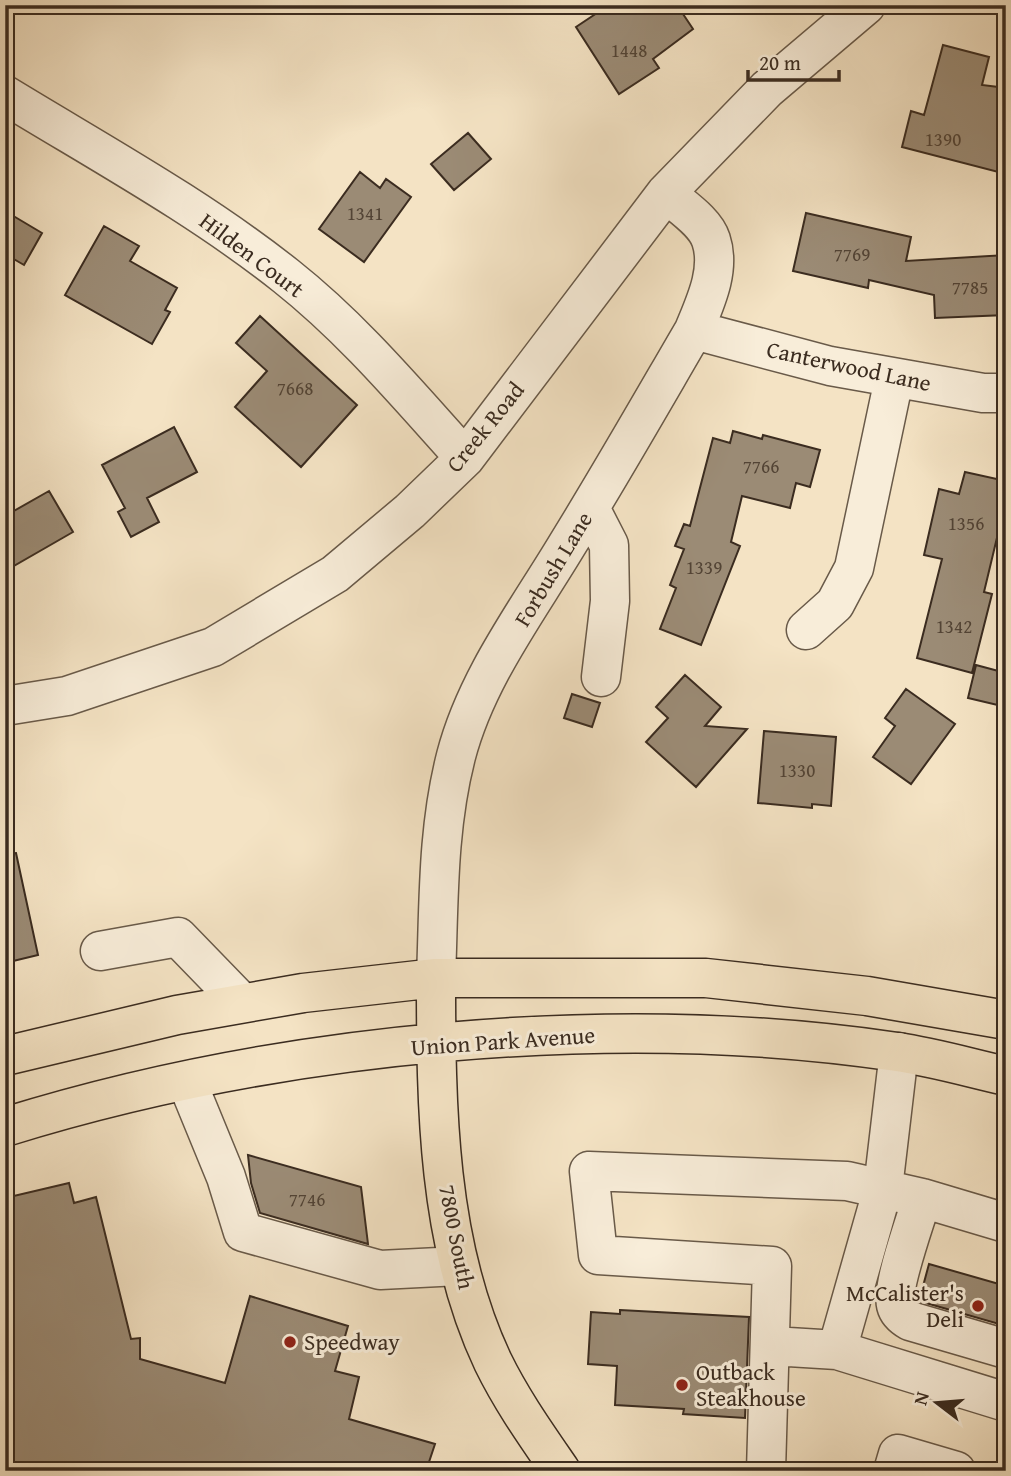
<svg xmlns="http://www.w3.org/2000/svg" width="1011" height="1476" font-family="'Gentium Book Plus',serif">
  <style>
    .building { fill: #9b8b75; stroke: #3b2c20; stroke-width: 2 }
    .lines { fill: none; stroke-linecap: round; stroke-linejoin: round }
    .minor-casing { stroke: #695a49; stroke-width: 41 }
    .major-casing { stroke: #3b2c20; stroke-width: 41 }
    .minor { stroke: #f8edd9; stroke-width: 38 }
    .major { stroke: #f4e3c4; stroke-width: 38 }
    .poi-dot { fill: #8f2418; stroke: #f8edd9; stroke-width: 2.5 }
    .labels { text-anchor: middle; stroke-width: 6; stroke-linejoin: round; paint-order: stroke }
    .number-label { font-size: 19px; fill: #534435 }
    .street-label { font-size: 23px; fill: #3b2c20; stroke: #f8edd9 }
    .poi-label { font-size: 23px; fill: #3b2c20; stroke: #f8edd9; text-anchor: start }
  </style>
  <rect width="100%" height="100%" fill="#f4e3c4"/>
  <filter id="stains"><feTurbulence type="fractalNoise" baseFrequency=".00286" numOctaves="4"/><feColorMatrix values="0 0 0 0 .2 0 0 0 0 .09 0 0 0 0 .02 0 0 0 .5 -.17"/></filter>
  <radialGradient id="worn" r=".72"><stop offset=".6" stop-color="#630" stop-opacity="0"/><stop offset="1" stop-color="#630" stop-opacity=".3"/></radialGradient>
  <path class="building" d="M609 5H677L693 29 653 59 659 68 619 94 576 27Z
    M943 45 989 57 982 85 1006 88V174L902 147 911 111 924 115Z
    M468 133 491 159 454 190 431 164Z
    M360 172 380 188 386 179 411 197 364 262 319 229Z
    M5 211 42 233 24 265 5 254Z
    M806 213 911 237 906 261 1006 255V315L935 318 934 295 869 280 868 288 793 271Z
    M104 226 139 246 130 261 177 288 165 310 170 312 152 344 65 295Z
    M260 316 357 405 301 467 235 407 267 371 236 343Z
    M174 427 197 472 147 498 159 522 131 537 118 512 125 508 102 465Z
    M733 431 762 439 763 435 820 450 810 487 796 483 790 508 742 496 731 542 740 546 701 645 660 629 676 588 670 585 684 549 675 546 684 524 690 526 713 438 730 443Z
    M965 472 1006 481V500L984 592 992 594 972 673 917 658 942 559 924 555 939 489 959 494Z
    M49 491 73 532 5 571V516Z
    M976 665 1006 673V707L968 698Z
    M685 675 721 707 705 726 747 729 696 787 646 742 668 718 656 707Z
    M906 689 955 724 911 784 873 757 895 726 885 718Z
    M572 694 600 703 592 727 564 718Z
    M764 731 836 737 831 806 812 804V808L758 803Z
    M16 853 38 955 5 963V854Z
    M248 1155 361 1187 368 1244 260 1213 251 1183Z
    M69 1183 74 1203 96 1197 131 1339 140 1338V1359L225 1383 250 1296 348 1326 335 1371 359 1377 349 1419 435 1444 426 1471H5V1198Z
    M929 1264 1006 1286V1326L919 1301Z
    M620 1310 749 1317 745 1418 683 1414 684 1409 615 1405 617 1366 588 1364 591 1312 620 1314Z"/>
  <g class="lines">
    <defs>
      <path id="minor" d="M5 95C100 153 199 207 286 276 353 329 408 395 465 458
        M694 330 830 366 983 393H1006
        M590 508 609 545 610 601 601 677
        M806 630 835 604 854 568 894 379
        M5 706 67 696 213 647 335 574 410 511 465 458 666 193 767 89 866 5
        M100 951 178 937 242 1003
        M436 978C439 903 437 830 456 756 476 679 526 613 567 545 611 474 652 402 694 330 705 303 721 270 711 240 705 221 680 206 666 193
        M187 1082 226 1177 243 1232 380 1270 459 1266
        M922 1198C916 1220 891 1286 896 1305 898 1313 903 1317 910 1321L1006 1349
        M772 1346 837 1350 1006 1402
        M837 1350 883 1188 899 1052
        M766 1471 772 1266 598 1255 589 1171 847 1181 922 1198 1006 1223
        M893 1471 898 1454 956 1471"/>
      <path id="major" d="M436 978C436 1106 437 1244 493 1362 512 1401 537 1436 561 1471
        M5 1056 177 1015 303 993 436 978H706L867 996 1006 1020
        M5 1127C279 1042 613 1010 897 1052 933 1057 970 1068 1006 1076"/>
    </defs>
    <use href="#minor" class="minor-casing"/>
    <use href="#major" class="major-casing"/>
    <use href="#minor" class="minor"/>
    <use href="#major" class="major"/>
  </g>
  <g class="poi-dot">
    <circle cx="978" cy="1306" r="7"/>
    <circle cx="290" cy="1342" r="7"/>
    <circle cx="682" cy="1385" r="7"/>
  </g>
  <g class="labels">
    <g class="number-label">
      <text x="629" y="57">1448</text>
      <text x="943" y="146">1390</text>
      <text x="365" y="220">1341</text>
      <text x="852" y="261">7769</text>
      <text x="970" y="294">7785</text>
      <text x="295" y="395">7668</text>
      <text x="761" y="473">7766</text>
      <text x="966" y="530">1356</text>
      <text x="704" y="574">1339</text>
      <text x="954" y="633">1342</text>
      <text x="797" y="777">1330</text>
      <text x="307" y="1206">7746</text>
    </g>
    <g class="street-label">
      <text transform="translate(252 255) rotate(37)" y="8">Hilden Court</text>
      <text transform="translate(849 366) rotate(12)" y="8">Canterwood Lane</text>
      <text transform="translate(485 427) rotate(-51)" y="8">Creek Road</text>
      <text transform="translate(553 569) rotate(-59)" y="8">Forbush Lane</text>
      <text transform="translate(503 1041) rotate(-4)" y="8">Union Park Avenue</text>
      <text transform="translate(457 1237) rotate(79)" y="8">7800 South</text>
    </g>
    <g class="poi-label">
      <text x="964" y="1301" text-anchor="end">McCalister's<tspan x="964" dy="26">Deli</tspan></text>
      <text x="304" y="1350">Speedway</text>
      <text x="696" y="1380">Outback<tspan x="696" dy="26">Steakhouse</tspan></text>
    </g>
  </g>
  <rect width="1011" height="1476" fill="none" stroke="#f4e3c4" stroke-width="28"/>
  <rect x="7" y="7" width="997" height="1462" fill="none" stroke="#3b2c20" stroke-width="3.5"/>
  <rect x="14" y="14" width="983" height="1448" fill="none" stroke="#3b2c20" stroke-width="2"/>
  <g transform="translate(937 1403) rotate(286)" stroke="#f8edd9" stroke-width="5" paint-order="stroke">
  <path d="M0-5L12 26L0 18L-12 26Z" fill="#3b2c20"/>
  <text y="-10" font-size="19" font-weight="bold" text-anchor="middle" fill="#3b2c20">N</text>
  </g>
  <path d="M748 70v10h91v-10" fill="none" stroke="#3b2c20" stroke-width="3.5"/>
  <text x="759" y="70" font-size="21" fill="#3b2c20" stroke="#f8edd9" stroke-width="5" paint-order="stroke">20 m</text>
  <rect width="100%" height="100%" filter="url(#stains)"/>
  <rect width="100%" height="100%" fill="url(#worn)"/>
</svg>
